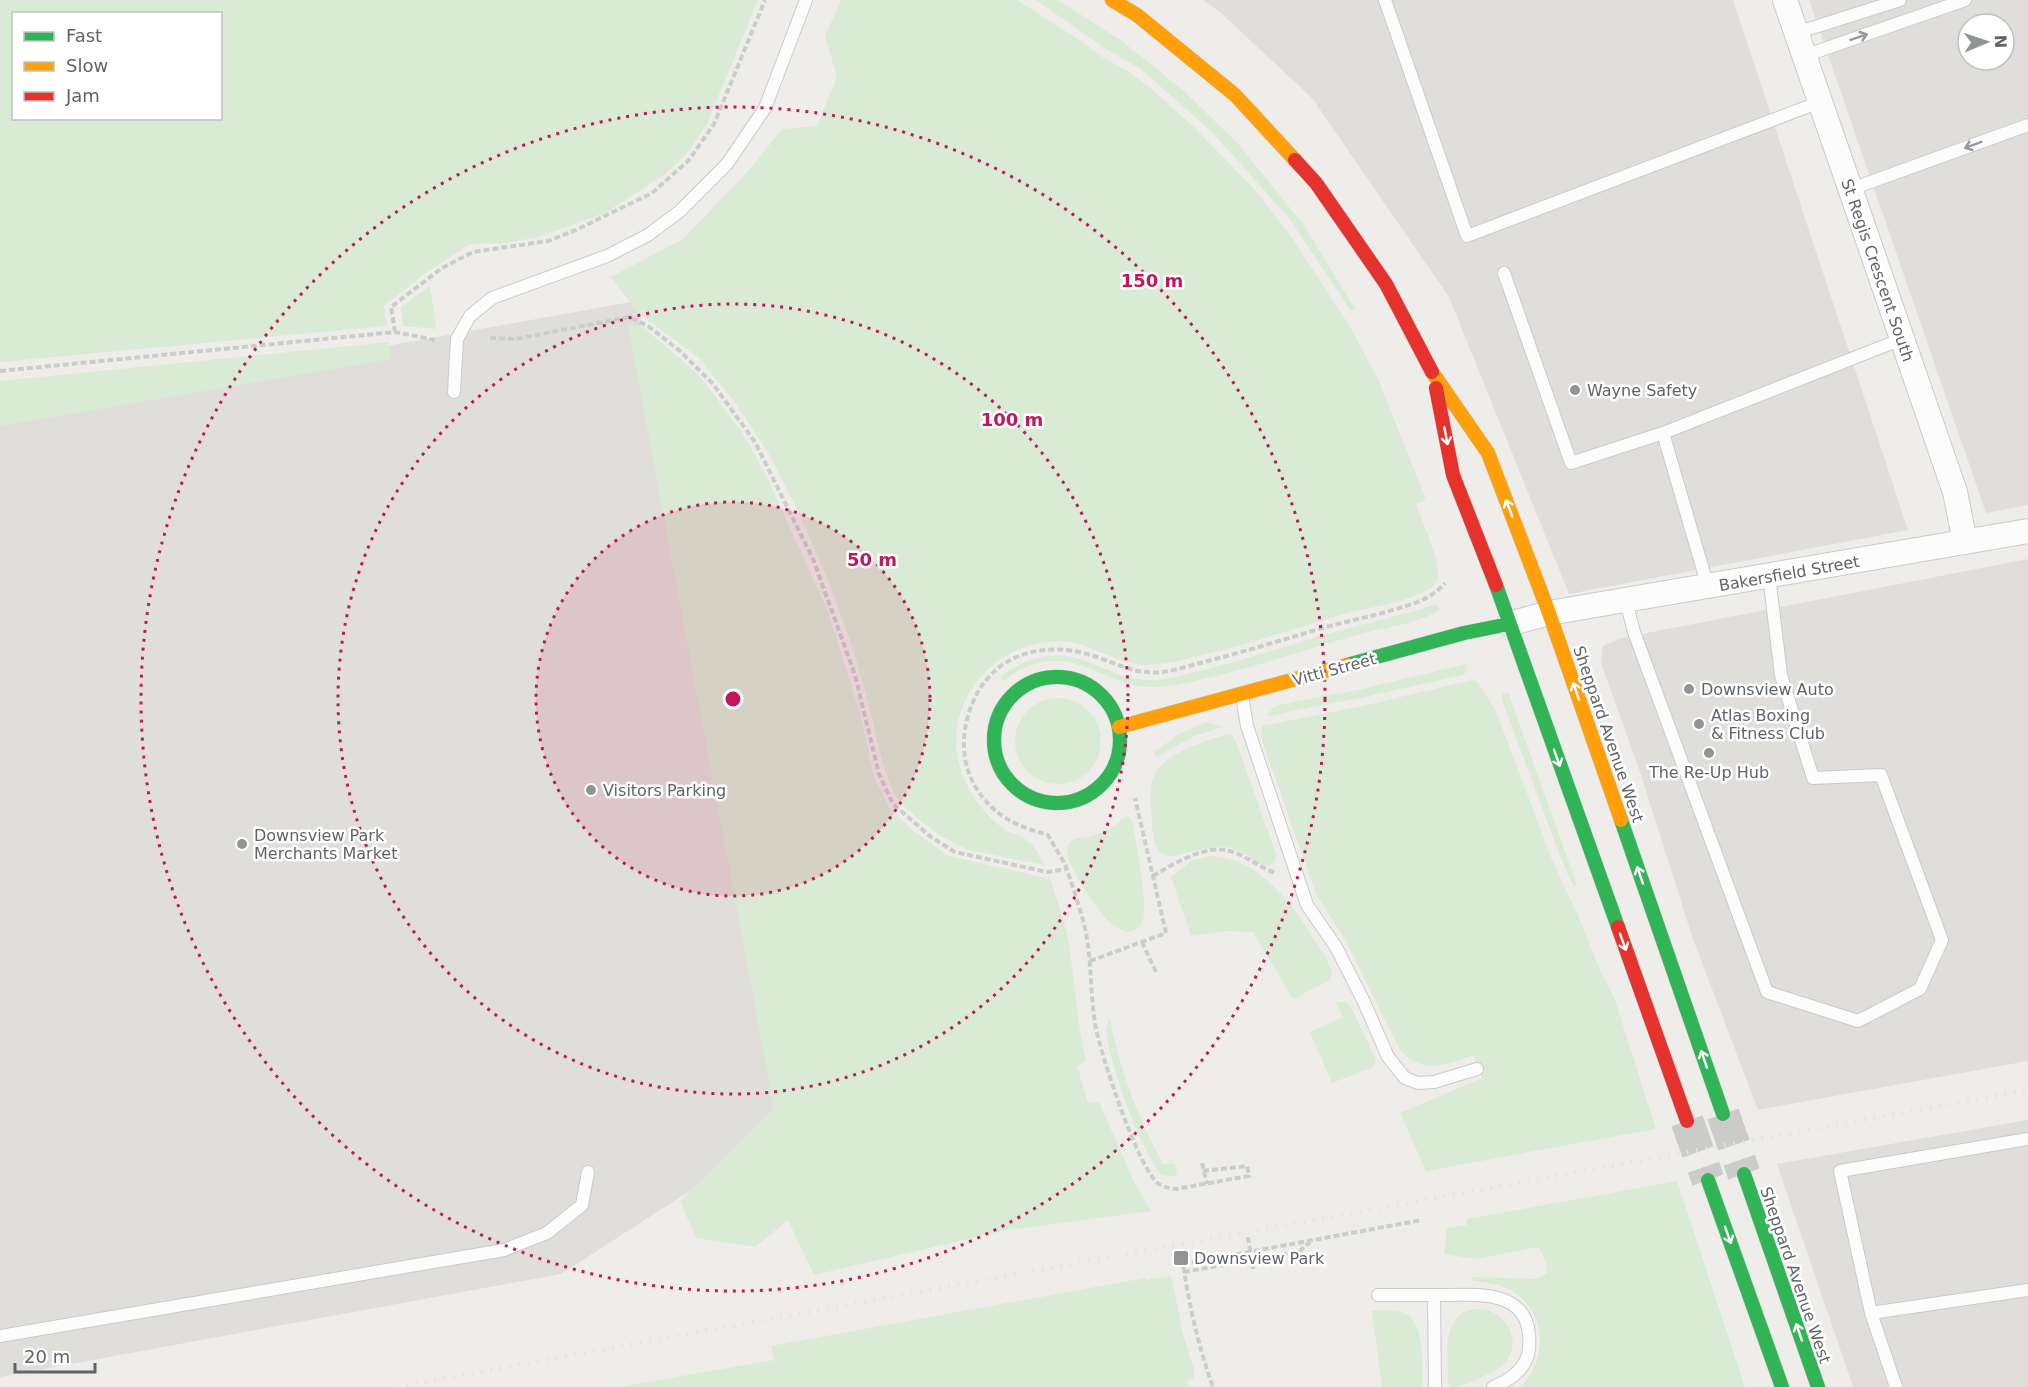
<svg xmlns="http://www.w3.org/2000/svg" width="2028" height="1387" font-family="'DejaVu Sans',sans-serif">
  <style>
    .industrial { fill: #e0deda; fill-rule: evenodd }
    .green { fill: #d9ebd4; fill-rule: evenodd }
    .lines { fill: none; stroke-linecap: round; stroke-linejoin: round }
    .secondary-tunnel { stroke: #cbcbc9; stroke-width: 33; stroke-dasharray: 33 16; stroke-linecap: butt }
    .lane-casing { stroke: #cacaca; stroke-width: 14 }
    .street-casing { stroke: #cacaca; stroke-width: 26 }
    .fast-casing { stroke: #cbcbcb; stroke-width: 15 }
    .slow-casing { stroke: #cbcbcb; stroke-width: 15 }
    .jam-casing { stroke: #cbcbcb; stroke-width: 15 }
    .path { stroke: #c8ceca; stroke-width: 4; stroke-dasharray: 6 3; stroke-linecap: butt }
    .lane { stroke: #fdfcfc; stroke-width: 12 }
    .street { stroke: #fdfcfc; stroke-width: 24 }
    .fast { stroke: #30b455; stroke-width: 14 }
    .slow { stroke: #ff9f0a; stroke-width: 14 }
    .jam { stroke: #e5322d; stroke-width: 14 }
    .rail { stroke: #e3e4e3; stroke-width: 4.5; stroke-dasharray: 1.5 8; stroke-linecap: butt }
    .oneway { stroke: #96999c }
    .oneway2 { stroke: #fff }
    .ring { fill: none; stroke: #c2185b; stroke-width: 3; stroke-dasharray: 3 6 }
    .poi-dot { fill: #919495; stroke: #fff; stroke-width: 2 }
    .labels { text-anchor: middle; stroke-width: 5; stroke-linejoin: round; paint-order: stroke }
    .street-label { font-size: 16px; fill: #5e6468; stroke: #fff }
    .poi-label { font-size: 16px; fill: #5e6468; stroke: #fff; text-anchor: start }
    .centre { fill: #c2185b; stroke: #fff; stroke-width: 3 }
    .ring-label { font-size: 18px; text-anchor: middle; font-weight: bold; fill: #c2185b; stroke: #fff; stroke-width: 5; stroke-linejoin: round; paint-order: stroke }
  </style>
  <rect width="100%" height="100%" fill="#efede9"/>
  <path class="industrial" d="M1203 0H1733L1908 530 1569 594 1449 297 1312 98 1221 13Z
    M1809 0H2028V505L1986 513ZM1968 24H2004V60H1968Z
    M636 301 792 1125 561 1274 0 1377V416Z
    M2028 559V1061L1758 1110 1693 939 1639 769 1601 663 1603 646 1621 638Z
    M2028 1120V1387H1853L1777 1164Z"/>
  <path class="green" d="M0 0H758L707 124 689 151 665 174 607 212 539 237 505 243 470 244 426 273 384 306 387 326 0 362ZM14 14H220V118H14Z
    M841 0H1017L1084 43 1105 59 1129 72 1150 88 1194 127 1254 189 1288 232 1349 325 1379 381 1426 500 1416 504C1421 520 1444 567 1437 581 1434 587 1429 590 1423 592 1398 605 1367 607 1340 615 1295 628 1251 644 1206 654 1188 659 1171 663 1152 665 1123 667 1098 647 1070 642 1009 634 949 688 957 751 961 784 979 810 1005 830 1010 833 1016 834 1022 837 1033 843 1039 853 1044 865L968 850 941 836 922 822 902 804 893 792 882 761 868 702 854 651 824 570 794 503 770 456 737 405 699 358 646 319 635 309 611 277 683 239 752 167 782 129 817 126 837 77 825 36Z
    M1036 0H1058L1122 41 1184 91 1239 145 1303 224 1355 308 1351 311 1289 218 1212 132 1141 69 1106 49Z
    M430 286 436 329 403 326 401 307Z
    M628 325 642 326 699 375 742 432 766 475 829 614 862 720 874 777 890 809 916 833 949 856 1050 879C1059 905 1068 932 1071 960 1076 994 1077 1022 1085 1056V1062L1077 1066 1088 1103 1096 1102 1100 1104 1134 1182 1151 1211 1002 1231 814 1275 788 1220 755 1247 696 1238 680 1201 774 1108Z
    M389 342 391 359 0 426V381Z
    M1436 604 1440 610C1415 625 1385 627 1357 635 1307 649 1258 666 1208 678 1188 682 1169 688 1149 687 1107 686 1081 651 1035 664 1023 667 1013 673 1004 681L1000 677C1024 658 1055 649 1085 661 1107 669 1126 680 1150 680 1168 680 1186 674 1204 670 1246 659 1288 646 1331 633 1366 623 1402 616 1436 604Z
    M1466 664 1467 672 1462 675 1365 697 1267 716 1273 708 1278 705 1362 689Z
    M1472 680 1477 681 1496 711 1552 860 1579 918 1601 973 1614 997 1656 1129 1426 1171 1400 1113 1482 1078 1473 1055C1447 1066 1418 1074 1399 1048L1346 941 1317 896 1262 741V726L1367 705Z
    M1508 692 1577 885 1574 887 1560 856 1502 700V694Z
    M1015 741a43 43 0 1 1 86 0a43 43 0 1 1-86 0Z
    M1207 722 1223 727 1194 736 1157 757 1153 753 1179 734Z
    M1231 734 1236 742 1276 854 1275 861C1273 863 1270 866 1267 866 1260 866 1252 858 1247 855 1240 851 1232 848 1225 847 1205 843 1174 862 1162 854 1153 848 1152 830 1152 820 1151 807 1149 790 1153 778 1160 754 1209 739 1231 734Z
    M1127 816 1130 818 1133 824C1136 843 1149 907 1142 922 1139 929 1134 931 1127 932 1119 930 1113 925 1107 920 1097 909 1059 857 1069 843 1074 836 1088 838 1095 835 1101 834 1107 830 1112 827 1118 824 1121 818 1127 816Z
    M1210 856C1258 857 1292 903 1315 941 1322 951 1330 962 1332 974L1330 980 1293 999 1253 932 1225 931 1191 936 1171 877 1191 861Z
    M1336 1002H1344L1350 1005 1376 1060 1375 1065 1371 1068 1332 1083 1310 1032 1343 1017Z
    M1110 1018C1119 1069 1138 1118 1163 1164H1175L1177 1175 1169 1176 1161 1175C1140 1147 1112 1071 1107 1036 1106 1029 1107 1024 1110 1018Z
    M1677 1181 1745 1387H1520C1548 1361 1547 1312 1512 1291 1500 1283 1486 1283 1472 1280L1473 1277 1536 1279 1547 1273 1546 1263 1539 1247 1474 1259 1444 1254 1447 1228 1467 1225V1219Z
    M1169 1276 1172 1279 1183 1334 1194 1369V1377L1187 1382 1189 1387H618L774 1360 771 1346 1145 1278 1146 1280Z
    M1475 1309C1505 1307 1524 1340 1505 1363 1498 1371 1486 1375 1477 1379 1467 1384 1461 1387 1450 1387L1448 1381C1448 1356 1440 1314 1475 1309Z
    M1372 1311C1382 1311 1395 1309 1404 1313 1425 1321 1422 1368 1423 1387H1382Z"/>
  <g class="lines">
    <path class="secondary-tunnel" d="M1723 1114 1744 1174
      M1687 1121 1708 1180"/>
    <defs>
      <path id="lane" d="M1385 0 1467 236 1820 102
        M1796 33 1900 0
        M1804 56 1965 0
        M1851 189 2028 125
        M1504 273 1571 463 1663 433
        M454 392 457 339 470 316 492 298 607 256 648 235 680 211 727 164 765 108 806 0
        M1708 587 1663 433 1902 339
        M1626 601 1634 632 1767 992 1858 1021 1920 989 1942 940 1881 775 1813 778 1781 675 1769 576
        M1242 696 1247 726 1307 905 1336 947 1364 1002 1388 1057 1405 1078 1418 1083 1434 1082 1477 1069
        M1378 1295C1399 1295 1421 1295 1443 1295 1485 1294 1534 1291 1529 1349 1527 1369 1510 1380 1493 1387
        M1434 1295 1435 1387
        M1871 1313 1840 1171 2028 1139
        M0 1336 504 1250 547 1233 582 1205 588 1172
        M1896 1387 1871 1313 2028 1290"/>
      <path id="street" d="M1785 0 1955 492 1965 542
        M1509 624 1549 613 2028 531"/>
      <path id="fast" d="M1496 585 1618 927
        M1347 665 1464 633 1509 624
        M994 740a63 63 0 1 1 126 0a63 63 0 1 1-126 0Z
        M1621 820 1723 1114
        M1744 1174 1818 1387
        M1708 1180 1782 1387"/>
      <path id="slow" d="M1112 0 1137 15 1235 95 1295 160
        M1432 372 1488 453 1549 613 1621 820
        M1119 727 1347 665"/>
      <path id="jam" d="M1295 160 1316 183 1386 284 1432 372
        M1436 388 1453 475 1496 585
        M1618 927 1687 1121"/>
    </defs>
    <use href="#lane" class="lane-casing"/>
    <use href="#street" class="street-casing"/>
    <use href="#fast" class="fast-casing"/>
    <use href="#slow" class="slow-casing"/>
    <use href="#jam" class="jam-casing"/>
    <path class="path" d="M395 332 391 307 442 268 473 252 548 241 576 230 652 193 689 160 714 124 765 0
      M490 338 516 339 629 317 648 326 680 351 713 384 755 442 813 559 855 675 879 774 893 804 931 837 955 852 1047 872 1066 869
      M0 371 395 332 435 340
      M1153 876C1173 864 1209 842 1233 852 1248 857 1260 868 1276 873
      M1142 942 1156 972
      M1090 961 1166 933 1135 798
      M1202 1163 1207 1184
      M1203 1171 1247 1166 1249 1176 1176 1189C1170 1188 1164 1188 1159 1184 1138 1170 1100 1052 1095 1024 1090 992 1092 960 1085 928 1080 908 1073 887 1066 867 1061 856 1054 846 1048 835 1016 826 993 816 975 786 961 762 961 733 971 707 990 655 1041 640 1091 655 1114 662 1135 675 1161 672 1174 671 1188 666 1200 663 1240 653 1279 641 1319 629 1351 620 1384 614 1415 603 1428 598 1437 592 1445 583
      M1248 1237 1253 1269
      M1181 1249C1187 1296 1197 1343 1213 1387
      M1183 1264 1422 1220
      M1184 1272 1300 1251 1310 1242"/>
    <use href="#lane" class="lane"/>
    <use href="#street" class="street"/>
    <use href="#fast" class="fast"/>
    <use href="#slow" class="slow"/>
    <use href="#jam" class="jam"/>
    <path class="rail" d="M397 1387 2028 1090"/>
  </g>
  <defs><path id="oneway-shaft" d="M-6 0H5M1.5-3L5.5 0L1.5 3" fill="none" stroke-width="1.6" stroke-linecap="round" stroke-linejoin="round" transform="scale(1.5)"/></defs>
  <g class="oneway">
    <use href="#oneway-shaft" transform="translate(1859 37) rotate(-19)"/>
    <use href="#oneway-shaft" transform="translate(1973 145) rotate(160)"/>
  </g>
  <g class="oneway2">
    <use href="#oneway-shaft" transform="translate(1446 436) rotate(79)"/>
    <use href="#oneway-shaft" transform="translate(1509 508) rotate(-111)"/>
    <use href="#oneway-shaft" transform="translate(1576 691) rotate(-109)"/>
    <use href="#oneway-shaft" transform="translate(1557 758) rotate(70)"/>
    <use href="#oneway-shaft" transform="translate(1640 875) rotate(-109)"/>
    <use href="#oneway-shaft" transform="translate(1623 942) rotate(70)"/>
    <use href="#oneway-shaft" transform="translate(1704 1059) rotate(-109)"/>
    <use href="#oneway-shaft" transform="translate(1728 1235) rotate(70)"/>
    <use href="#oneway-shaft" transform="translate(1799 1332) rotate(-109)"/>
  </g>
  <circle cx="733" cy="699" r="197" fill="#c2185b" fill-opacity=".12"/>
  <g class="ring">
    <circle cx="733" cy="699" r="197"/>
    <circle cx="733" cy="699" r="395"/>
    <circle cx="733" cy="699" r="592"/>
  </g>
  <g class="poi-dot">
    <circle cx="1575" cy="390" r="6"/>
    <circle cx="1689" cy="689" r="6"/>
    <circle cx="1699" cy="724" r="6"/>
    <circle cx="1709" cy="753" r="6"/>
    <circle cx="591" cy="790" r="6"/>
    <circle cx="242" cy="844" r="6"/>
    <rect x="1173" y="1250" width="16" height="16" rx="3"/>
  </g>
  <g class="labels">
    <g class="street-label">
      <text transform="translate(1878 270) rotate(71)" y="6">St Regis Crescent South</text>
      <text transform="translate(1789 573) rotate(-10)" y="6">Bakersfield Street</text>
      <text transform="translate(1334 669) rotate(-15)" y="6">Vitti Street</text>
      <text transform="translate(1609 734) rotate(71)" y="6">Sheppard Avenue West</text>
      <text transform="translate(1796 1275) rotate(71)" y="6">Sheppard Avenue West</text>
    </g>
    <g class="poi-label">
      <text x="1587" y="396">Wayne Safety</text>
      <text x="1701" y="695">Downsview Auto</text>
      <text x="1711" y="721">Atlas Boxing<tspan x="1711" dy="18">&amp; Fitness Club</tspan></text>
      <text x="1709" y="778" text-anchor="middle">The Re-Up Hub</text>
      <text x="603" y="796">Visitors Parking</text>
      <text x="254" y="841">Downsview Park<tspan x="254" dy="18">Merchants Market</tspan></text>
      <text x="1194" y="1264">Downsview Park</text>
    </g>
  </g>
  <circle cx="733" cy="699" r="9" class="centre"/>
  <g class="ring-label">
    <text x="1152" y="287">150 m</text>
    <text x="1012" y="426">100 m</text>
    <text x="872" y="566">50 m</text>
  </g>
  <rect x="12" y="12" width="210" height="108" fill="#ffffff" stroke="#bfc1c3" stroke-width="1.5"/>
  <rect x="24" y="32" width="30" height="9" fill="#30b455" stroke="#bfc1c3" stroke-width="1.5"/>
  <text x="66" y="42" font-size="18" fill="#5e6468">Fast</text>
  <rect x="24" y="62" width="30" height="9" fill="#ff9f0a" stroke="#bfc1c3" stroke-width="1.5"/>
  <text x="66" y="72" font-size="18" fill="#5e6468">Slow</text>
  <rect x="24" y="92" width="30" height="9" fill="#e5322d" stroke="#bfc1c3" stroke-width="1.5"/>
  <text x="66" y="102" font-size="18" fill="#5e6468">Jam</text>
  <g transform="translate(1986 42) rotate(88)"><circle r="28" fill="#ffffff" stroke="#bfc1c3" stroke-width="1.5"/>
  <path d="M0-4.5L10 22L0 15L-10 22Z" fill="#919495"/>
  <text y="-9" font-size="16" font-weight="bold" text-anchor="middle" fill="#5e6468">N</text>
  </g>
  <path d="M15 1363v9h80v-9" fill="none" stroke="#5e6468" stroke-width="3"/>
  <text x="24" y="1363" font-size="18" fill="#5e6468" stroke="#ffffff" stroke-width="4.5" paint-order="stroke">20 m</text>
</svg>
